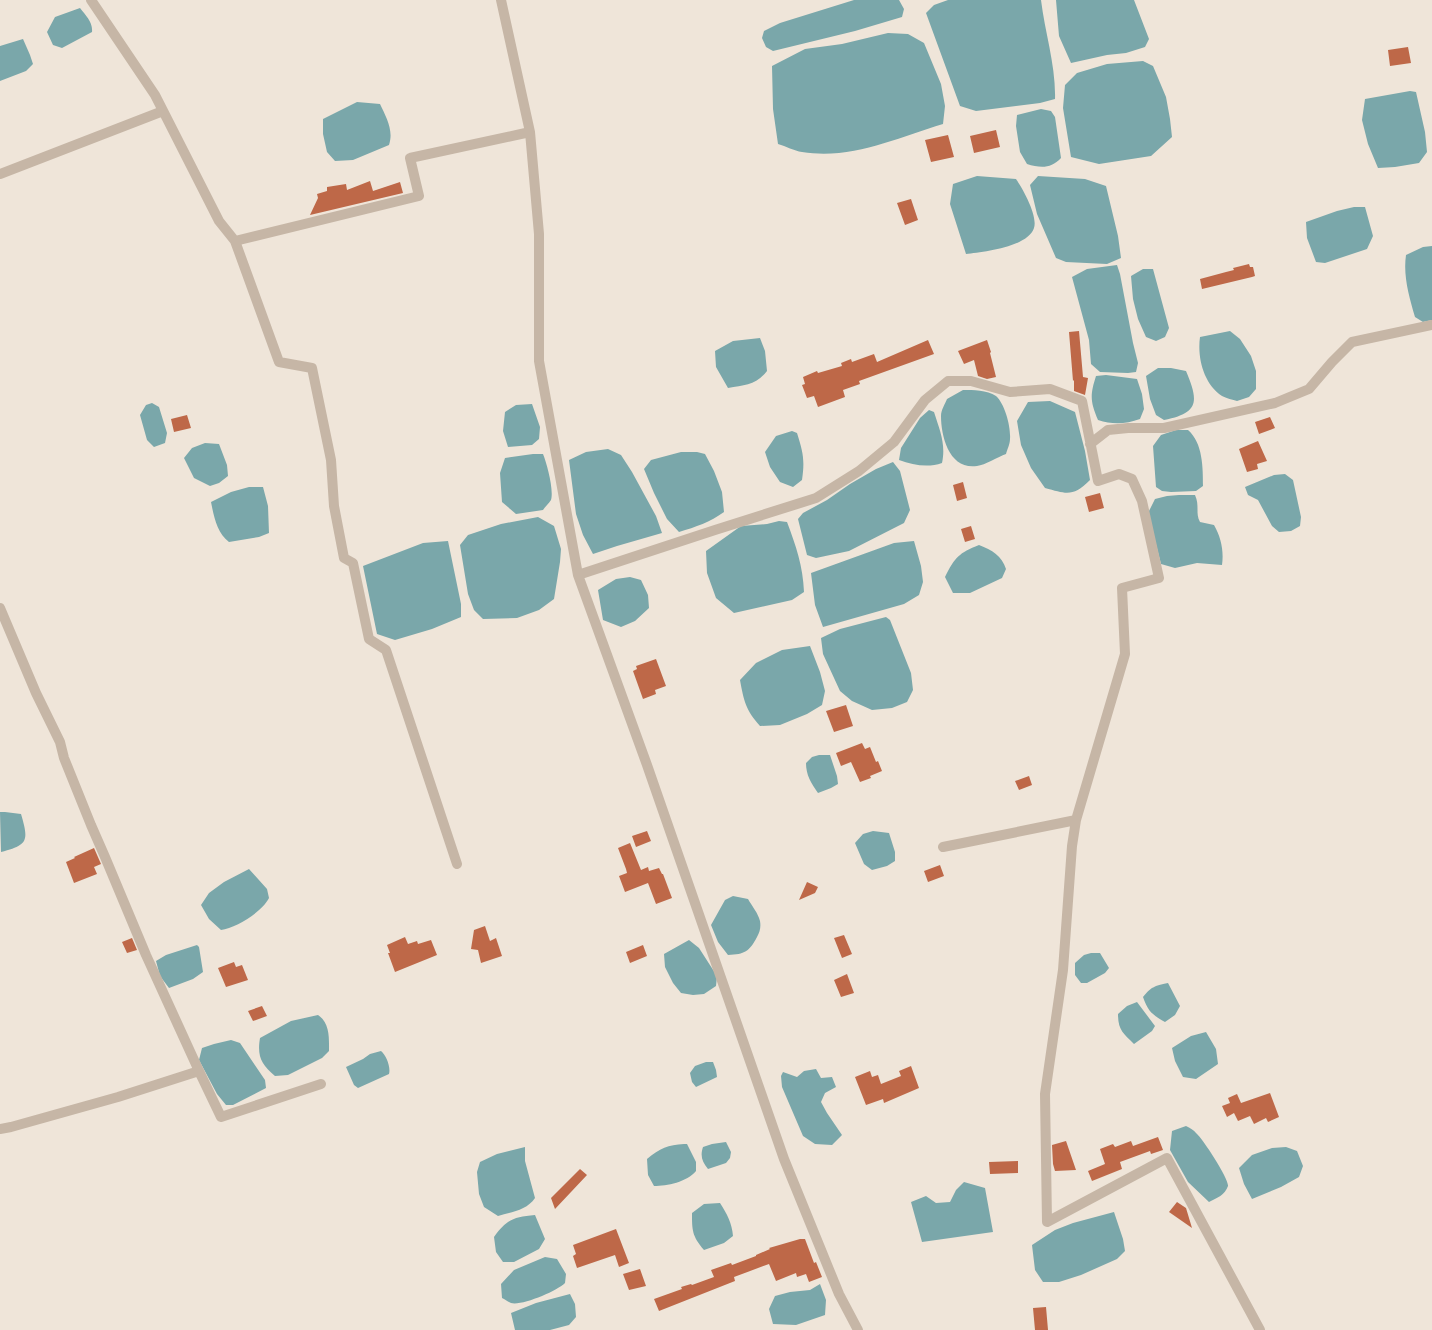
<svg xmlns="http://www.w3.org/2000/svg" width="1432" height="1330" font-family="'Titillium Web',sans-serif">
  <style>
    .water { fill: #7aa7aa }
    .building { fill: #be6848 }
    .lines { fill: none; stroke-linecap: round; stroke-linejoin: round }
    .minor { stroke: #c6b6a6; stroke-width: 10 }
  </style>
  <rect width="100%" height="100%" fill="#efe5d9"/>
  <path class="water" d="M854 0H899L904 9 902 17 855 31 773 51 766 47 762 38 764 31 780 23Z
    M948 0H1041C1045 33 1056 66 1055 99L1040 103 976 111 960 106 926 13 934 5Z
    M1056 0H1134L1149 39 1145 47 1126 53 1107 55 1071 63 1059 36Z
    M80 8C86 16 93 22 92 32L62 48 53 45 47 32 55 17Z
    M888 33 908 34 924 43 941 84 945 106 943 124C896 138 852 160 802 152 794 151 786 146 778 144L773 109 772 66 805 49 842 44Z
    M23 39 30 55 33 64 26 71 0 81V46Z
    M1143 61 1153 66 1166 97 1170 119 1172 137 1151 156 1099 164 1071 157 1063 108 1065 85 1077 73 1107 64Z
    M1410 91 1416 92 1425 132 1427 152 1419 163 1395 167 1378 168 1368 144 1362 120 1365 99Z
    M357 102 380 104C386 117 394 130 389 145L353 160 335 161 327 152 323 134V119Z
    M1041 109 1051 111 1055 117 1061 158C1051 169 1040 168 1027 164L1020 152 1016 126 1017 115Z
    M977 176 1016 179C1023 189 1038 216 1034 228 1028 247 983 252 966 254L950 204 953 184Z
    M1038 176 1085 179 1106 186 1118 236 1121 258 1107 264 1066 262 1056 258 1037 214 1030 185Z
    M1354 207H1365L1373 236 1367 249 1325 263 1316 262 1307 238 1306 222 1337 211Z
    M1432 246V320L1423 322 1415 317C1409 296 1403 276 1406 255L1423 247Z
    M1117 265 1120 274 1133 343 1138 363 1136 372 1128 373 1100 372 1091 364 1089 340 1072 277 1087 269Z
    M1143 269H1153L1169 328 1165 337 1156 341 1146 337 1138 319 1133 299 1131 276Z
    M1230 331 1240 339 1251 356 1256 371V389L1249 397 1237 401C1233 400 1226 398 1222 396 1204 384 1197 358 1200 337Z
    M760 338 765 351 767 371C756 385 745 385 728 388L716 367 715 351 733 341Z
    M1158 368H1171L1186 371C1199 402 1199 413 1164 420L1156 415 1150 399 1146 376Z
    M1106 375 1137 379 1142 394 1144 409 1140 419C1126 424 1113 425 1098 420 1090 401 1090 395 1096 376Z
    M963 390C973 390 987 390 996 396 1005 404 1011 427 1010 439 1010 444 1007 450 1006 454 998 457 985 465 977 466 950 470 941 438 941 416 941 410 945 404 947 399Z
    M1050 401 1075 412 1085 451 1090 480C1073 497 1067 494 1045 488L1031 468 1021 445 1017 421 1028 402Z
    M152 403 159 407 167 433 165 443 154 447 147 440 140 415 146 405Z
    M532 404 540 427 539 439 532 445 508 447 503 431 505 412 516 405Z
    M929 410 934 412C940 431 946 444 942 463 928 468 913 465 899 460L901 448 920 418Z
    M1176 430H1188C1203 443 1203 468 1203 486L1196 491 1171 492 1162 491 1156 487 1153 446 1161 435Z
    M792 431 797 433C803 452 805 460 802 480L793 487 780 482 770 467 765 452 776 436Z
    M205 443 219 444 227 465 228 476 219 483 210 486 194 478 184 458 192 448Z
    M608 449 621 455 632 472 656 516 662 533 617 546 593 554 583 535 576 514 569 460 586 452Z
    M681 452H697L705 454 714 471 722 492 724 512C710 522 696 527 679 532L667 519 654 493 644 469 651 460Z
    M533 454H543C547 464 554 490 551 500 549 503 545 507 543 510L516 514 502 502 500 473 505 458Z
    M893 462 900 471 910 510 904 523 849 551 816 558 807 555 798 519 803 513 827 500 850 484 876 469Z
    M1285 474 1293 480 1301 517 1300 526 1291 531 1279 532 1272 526 1258 500 1248 495 1245 487 1274 475Z
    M249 487H263L268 506 269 533 259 537 229 542C217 533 214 517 211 502L231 492Z
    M1179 495H1195C1200 506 1195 513 1200 522L1214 525C1221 537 1224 551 1222 565L1197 563 1175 568 1161 564 1148 513 1155 499 1167 496Z
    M538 517 554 526 561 549 560 562 554 599 539 610 517 618 483 619 474 610 468 594 460 545 468 535 501 524Z
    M779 521 787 522C796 546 803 566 804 592L792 600 734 613 716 598 707 573 706 551 741 526 767 524Z
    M448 541 461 604V617L432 629 395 640 377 634 363 566 423 543Z
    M914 541 921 566 923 582 919 595 904 604 823 627 815 605 811 573 894 543Z
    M979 545C992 550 1002 556 1006 569L1002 578 970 593H953L945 577C955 557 959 553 979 545Z
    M630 577 641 580 648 595 649 608 635 621 621 627 603 620 598 590 616 579Z
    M886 617 890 620 911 673 913 690 907 702 892 708 872 710 852 701 840 691 823 654 821 638 840 629Z
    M810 646 820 672 825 691 822 705 807 714 780 725 760 726C746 710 744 702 740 680L756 663 782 650Z
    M819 755H830L837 776 838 784 831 788 818 793C811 783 806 775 806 763L812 757Z
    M0 812H5L21 814C29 841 28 845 1 852Z
    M873 831 889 833 895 852V861L887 866 872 870 864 864 855 843 863 834Z
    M249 869 267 889 269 898C262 912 236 928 221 930L209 919 201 905 209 893 224 882Z
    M733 896 748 899C752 906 758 913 760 921 761 927 760 932 757 937 749 952 745 954 728 955L718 942 711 925 725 900Z
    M689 940 699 948 717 976 716 986 704 994 693 995 681 993 673 983 665 967 664 954Z
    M197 945 199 947 203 972 193 979 169 988 160 976 156 961 166 955Z
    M1091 953H1100L1109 968 1105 973 1087 983H1081L1075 975V963L1084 955Z
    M1168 983 1180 1006 1175 1015 1165 1022C1153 1015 1148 1012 1143 997 1151 987 1154 986 1168 983Z
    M1137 1002 1155 1026 1152 1031 1134 1044C1123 1033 1118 1030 1118 1014L1127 1006Z
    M318 1015C330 1023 329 1038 329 1051L322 1058 288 1075 275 1076C261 1064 257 1056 260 1038L291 1021Z
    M1206 1032 1216 1049 1218 1064 1196 1079 1183 1077 1175 1061 1172 1048 1191 1036Z
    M231 1040 240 1043 265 1080 266 1088 233 1105H226L217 1094 199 1060 202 1048 214 1044Z
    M381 1051C386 1055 391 1067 389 1074L358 1088 354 1085 346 1067 363 1059 370 1054Z
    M706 1062H713L716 1070 717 1077 696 1087 692 1082 690 1073 695 1066Z
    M816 1069 821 1078 832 1077 836 1087 825 1093 821 1102 827 1113 842 1135 832 1145 815 1144 803 1136 782 1087 781 1076 783 1072 797 1077 804 1071Z
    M1186 1126C1190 1128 1194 1130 1196 1133 1203 1139 1229 1179 1228 1186 1225 1195 1217 1198 1209 1202L1188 1182 1170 1150 1172 1131Z
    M726 1142 731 1152 730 1158 726 1163 708 1169C702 1162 700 1156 703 1147L712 1144Z
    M684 1144H687L696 1162V1171C687 1182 667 1186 654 1186L648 1175 647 1159C660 1148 668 1145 684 1144Z
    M525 1147V1161L535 1198C527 1210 512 1212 498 1216L484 1207 479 1194 477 1172 480 1162 497 1154Z
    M1286 1147 1297 1151 1303 1166 1299 1177 1281 1187 1252 1199 1244 1184 1239 1168 1252 1155 1272 1148Z
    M964 1182 985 1188 993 1232 922 1242 911 1202 926 1196 936 1203 950 1202 956 1190Z
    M720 1203C727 1214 732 1223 733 1236L724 1243 704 1250C692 1236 692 1230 692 1213L704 1204Z
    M1114 1212 1123 1239 1125 1251 1117 1259 1081 1275 1059 1282H1043L1035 1270 1032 1245 1055 1230 1073 1223Z
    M535 1215 545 1239 539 1249 514 1262H503L496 1252 494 1237C507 1219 514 1217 535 1215Z
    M545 1257 557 1259 566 1274 565 1283C557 1291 522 1306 511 1303 508 1302 505 1299 502 1298L501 1284 514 1270Z
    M820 1284 826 1300 825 1315 796 1325 773 1324 769 1309 775 1296 790 1292 810 1290Z
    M570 1294 575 1304 576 1317 569 1325 550 1330H515L511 1313 536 1303Z"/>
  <path class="building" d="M1408 47 1411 63 1390 66 1388 50Z
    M996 130 1000 147 974 153 970 136Z
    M948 135 954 157 931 162 925 140Z
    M370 181 373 191 400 182 403 193 310 215 318 198 317 194 327 191V187L346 184 347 190Z
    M911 199 918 220 905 225 897 203Z
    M1249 264 1250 267H1253L1255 276 1252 277 1202 289 1200 279 1226 272 1234 270 1233 268Z
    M1079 331 1083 377 1088 378 1085 395 1074 391V380L1073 381 1069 332Z
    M928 340 934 354 859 381 860 384 843 390 845 397 818 407 814 396 807 398 802 385 805 384 803 377 817 371 818 373 842 366 841 363 851 359 852 362 874 354 877 362Z
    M987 340 991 352 990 353 996 377 987 379 978 376 974 360 964 364 958 351Z
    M187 415 191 428 174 432 171 419Z
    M1270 417 1275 428 1259 434 1255 422Z
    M1258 441 1267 461 1257 464 1258 469 1247 472 1239 449Z
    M963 482 967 498 957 501 953 485Z
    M1100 493 1104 508 1089 512 1085 497Z
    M971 526 975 539 965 542 961 529Z
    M656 659 666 686 655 690 656 694 643 699 633 671 637 669 636 666Z
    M846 705 853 726 834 732 826 711Z
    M862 743 865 749 870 747 876 762 878 761 882 771 870 776 871 778 860 782 851 762 841 766 836 753Z
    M1029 776 1032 785 1019 790 1015 781Z
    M647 831 651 841 636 847 632 836Z
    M630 843 641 870 648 867 649 871 659 868 662 874H663L672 898 656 904 648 883 625 892 619 876 627 873 626 869 618 848Z
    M94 848 101 864 94 867 97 874 74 883 66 862 75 858 74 857Z
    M940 865 944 876 928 882 924 871Z
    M807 882 818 887 815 893 799 900Z
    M485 926 490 941 496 938 502 956 481 963 478 950 471 949 474 930Z
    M844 935 852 954 842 958 834 938Z
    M405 937 408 944 417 941 418 944 431 940 437 955 395 972 388 953H390L387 945Z
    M132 938 137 950 127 953 122 942Z
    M643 945 647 956 630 963 626 952Z
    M234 962 236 967 242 965 248 980 226 987 218 968Z
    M847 974 854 993 841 997 834 980Z
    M262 1006 267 1016 253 1021 248 1011Z
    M911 1066 919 1088 884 1103 883 1099 866 1105 855 1077 870 1071 872 1077 878 1075 881 1084 901 1076 899 1071Z
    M1270 1093 1279 1117 1268 1122 1266 1118 1254 1124 1250 1116 1238 1121 1234 1113 1227 1117 1222 1106 1230 1103 1228 1098 1237 1094 1241 1103Z
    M1158 1137 1163 1150 1151 1154 1150 1151 1120 1162 1122 1169 1092 1181 1088 1171 1105 1164 1100 1149 1113 1144 1115 1147 1131 1141 1133 1146Z
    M1066 1141 1076 1170 1055 1171 1053 1164 1052 1145Z
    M1018 1161V1173L990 1174 989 1162Z
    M580 1169 587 1175 555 1209 551 1198Z
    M1177 1202 1186 1208 1192 1228 1169 1212Z
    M616 1229 629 1263 619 1267 615 1255 577 1268 573 1256 576 1254 573 1245Z
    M800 1239H805L814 1263 816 1262 822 1277 809 1282 806 1274 797 1277 796 1273 776 1281 769 1264 734 1277 735 1281 659 1311 654 1299 682 1289 681 1287 691 1284 692 1285 714 1277 711 1270 731 1263 732 1265 756 1256V1255L770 1249 769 1248Z
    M640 1269 646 1286 629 1290 623 1274Z
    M1046 1307 1048 1330H1035L1033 1308Z"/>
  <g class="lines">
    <path class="minor" d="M91 0 155 95 219 221 235 241 419 196 410 158 530 132
      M501 0 530 132 539 234V361L578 575 647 765 784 1159 839 1294 858 1330
      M0 174 163 111
      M235 241 279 362 312 368 331 460 334 506 344 558 353 563 369 639 386 650 457 864
      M1090 444 1108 430 1128 428H1164L1275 403 1309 389 1332 362 1352 342 1432 325
      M578 575 715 530 816 498 859 471 894 442 925 400 948 381H971L1010 392 1050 389 1082 401 1098 481 1119 474 1132 479 1142 501 1159 578 1122 588 1125 654 1076 820
      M0 608 36 693 60 742 64 758 91 825 105 857 146 955 199 1071
      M943 847 1076 820 1072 846 1063 970 1045 1094 1047 1222 1167 1158 1260 1330
      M0 1129 11 1127 118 1097 199 1071 221 1117 321 1084"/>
  </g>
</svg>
